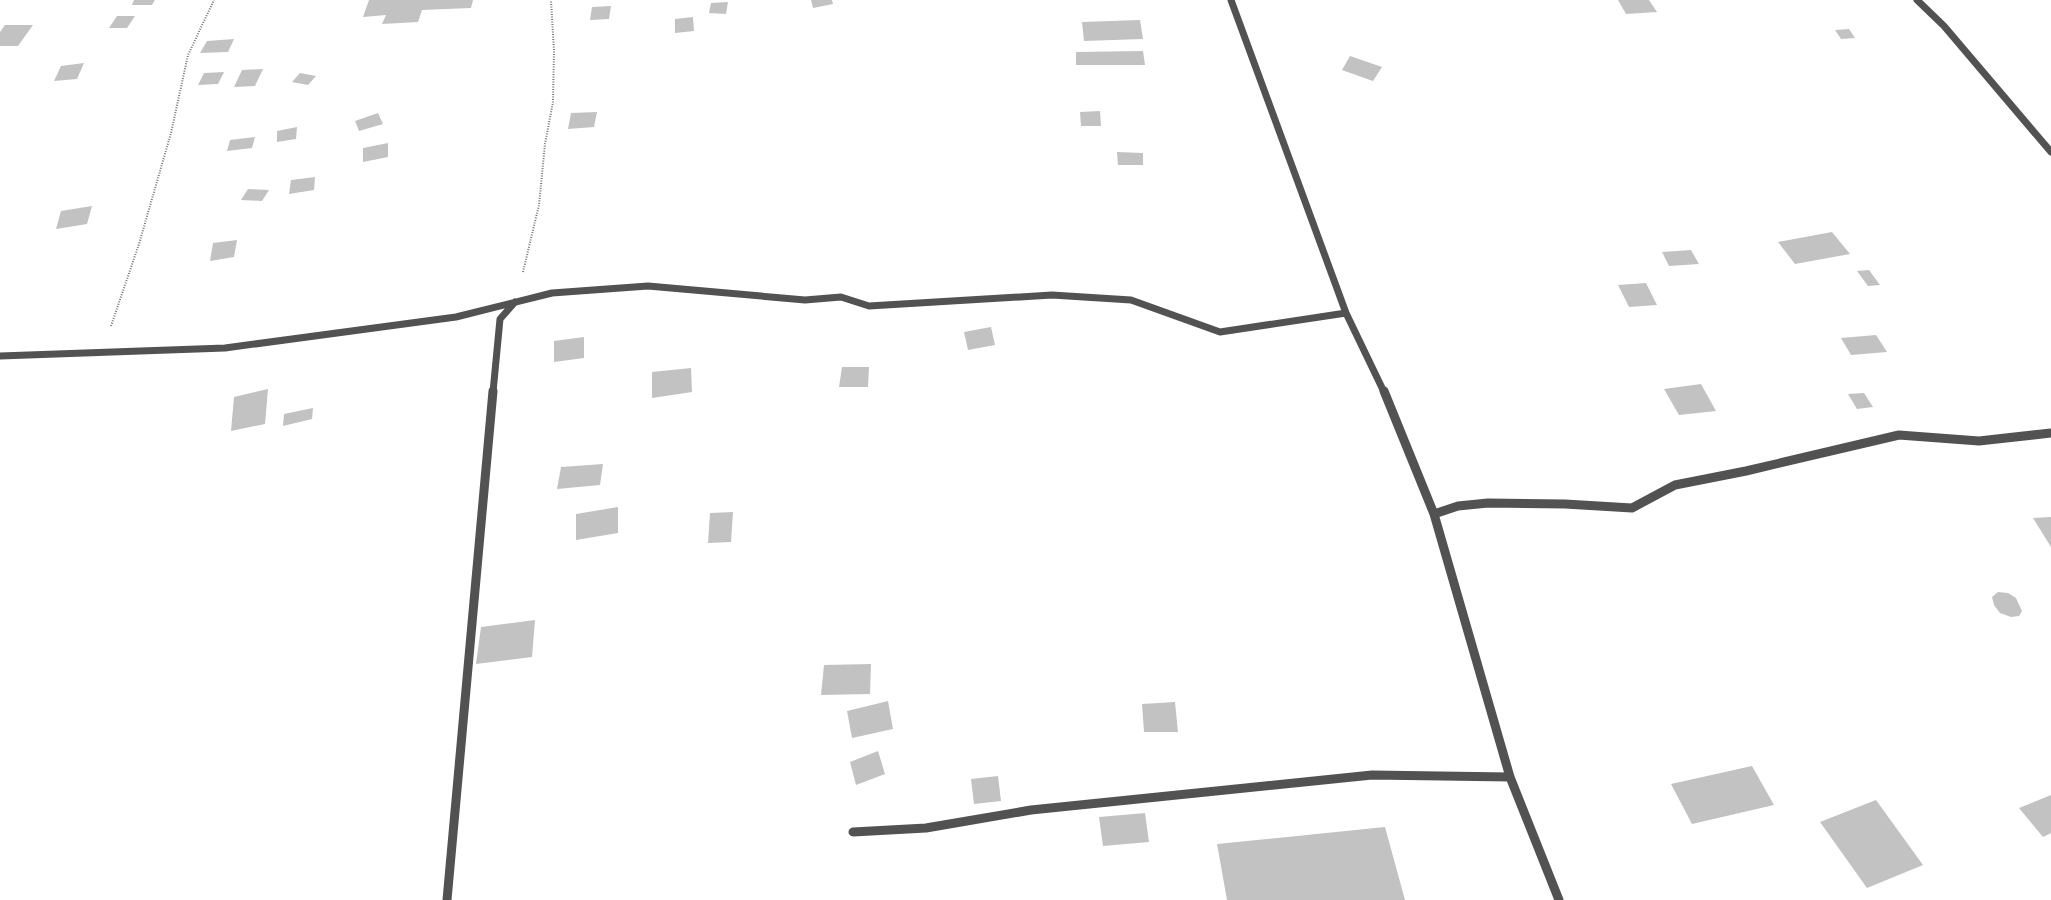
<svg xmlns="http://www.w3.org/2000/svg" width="2051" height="900" font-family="Raleway,sans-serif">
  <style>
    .building { fill: #c2c2c2 }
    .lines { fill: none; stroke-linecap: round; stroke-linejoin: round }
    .path { stroke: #747474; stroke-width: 2; stroke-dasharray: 1 1.5; stroke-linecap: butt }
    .street-far1 { stroke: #525252; stroke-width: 7 }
    .street { stroke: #525252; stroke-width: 9 }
  </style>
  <rect width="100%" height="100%" fill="#fff"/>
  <path class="building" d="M134 0H155L152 5H132Z
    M369 0H473L471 8 422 10 418 22 382 24 386 15 363 17Z
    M811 0H832L833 4 813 8Z
    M1618 0H1649L1657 12 1626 14Z
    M728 2 726 14 709 13 711 3Z
    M611 6 609 19 590 20 592 7Z
    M117 16H135L127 28H109Z
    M693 17 694 31 675 33V19Z
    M1140 20 1143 39 1084 41 1082 22Z
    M5 25H33L18 46H0V32Z
    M1849 29 1855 38 1841 39 1835 30Z
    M234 39 228 52 200 53 207 41Z
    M1143 51 1145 65H1076V52Z
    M1350 56 1382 67 1373 81 1342 70Z
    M84 63 77 79 54 81 61 66Z
    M263 69 255 86 234 87 242 70Z
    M224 72 218 84 198 85 204 73Z
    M300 73 316 76 308 85 292 82Z
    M1100 111 1101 126H1081L1080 112Z
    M597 112 594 127 568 129 571 113Z
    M378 113 383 124 359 131 355 121Z
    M297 127 296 139 277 142V131Z
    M255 137 252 148 227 151 230 140Z
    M388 143V157L363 162V148Z
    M1117 152 1143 153V165H1118Z
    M315 177 314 190 289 194 291 180Z
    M248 189 269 190 262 201 241 200Z
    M92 206 87 224 56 229 61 211Z
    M1832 232 1850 254 1795 264 1778 242Z
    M237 240 234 257 210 261 213 243Z
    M1691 250 1699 264 1669 266 1662 252Z
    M1869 270 1880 285 1868 286 1857 271Z
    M1646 283 1657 305 1629 307 1618 285Z
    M991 327 995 345 968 350 964 332Z
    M1876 335 1887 352 1851 355 1841 338Z
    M584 337V358L554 362V341Z
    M842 367H869L868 387H839Z
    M691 368 692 392 652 398V372Z
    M1701 384 1716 411 1679 415 1664 389Z
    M268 389 265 424 231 431 234 397Z
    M1864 393 1873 407 1857 409 1848 394Z
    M313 408 312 419 283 426 284 414Z
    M603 464 600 485 557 489 561 467Z
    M618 507V533L576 540V514Z
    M733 512 731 542 708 543 710 513Z
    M2051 517V547L2033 518Z
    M1998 592 2008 593 2016 598 2022 611 2019 616 2011 617 2000 613 1994 605 1992 597Z
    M535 620 532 657 476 664 481 627Z
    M871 664 870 694 821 695 824 665Z
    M888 701 893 729 852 738 847 711Z
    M1175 702 1178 732H1144L1142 704Z
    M878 751 885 774 856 785 850 762Z
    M1752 766 1774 805 1692 824 1671 784Z
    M998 776 1001 801 974 804 971 779Z
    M2051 795V833L2043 837 2019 808Z
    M1876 800 1923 865 1867 888 1820 822Z
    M1145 813 1149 842 1103 846 1099 817Z
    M1385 827 1405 900H1227L1217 844Z"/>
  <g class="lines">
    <path class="path" d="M523 272 539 205 545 144 553 102 554 51 551 0
      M111 326 139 244 171 133 188 55 214 0"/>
    <path class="street-far1" d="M1231 0 1346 313 1384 392
      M1917 0 1944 26 2051 152
      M0 356 225 348 456 317 552 293 648 286 805 300 841 297 869 306 1052 295 1131 300 1220 332 1346 313
      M493 392 500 319 515 302"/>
    <path class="street" d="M1384 391 1434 514 1510 777 1559 900
      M1434 514 1458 506 1488 503 1565 504 1632 508 1675 485 1746 471 1899 435 1979 441 2051 433
      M853 832 926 828 1031 810 1372 775 1510 777
      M447 900 493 391"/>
  </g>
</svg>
